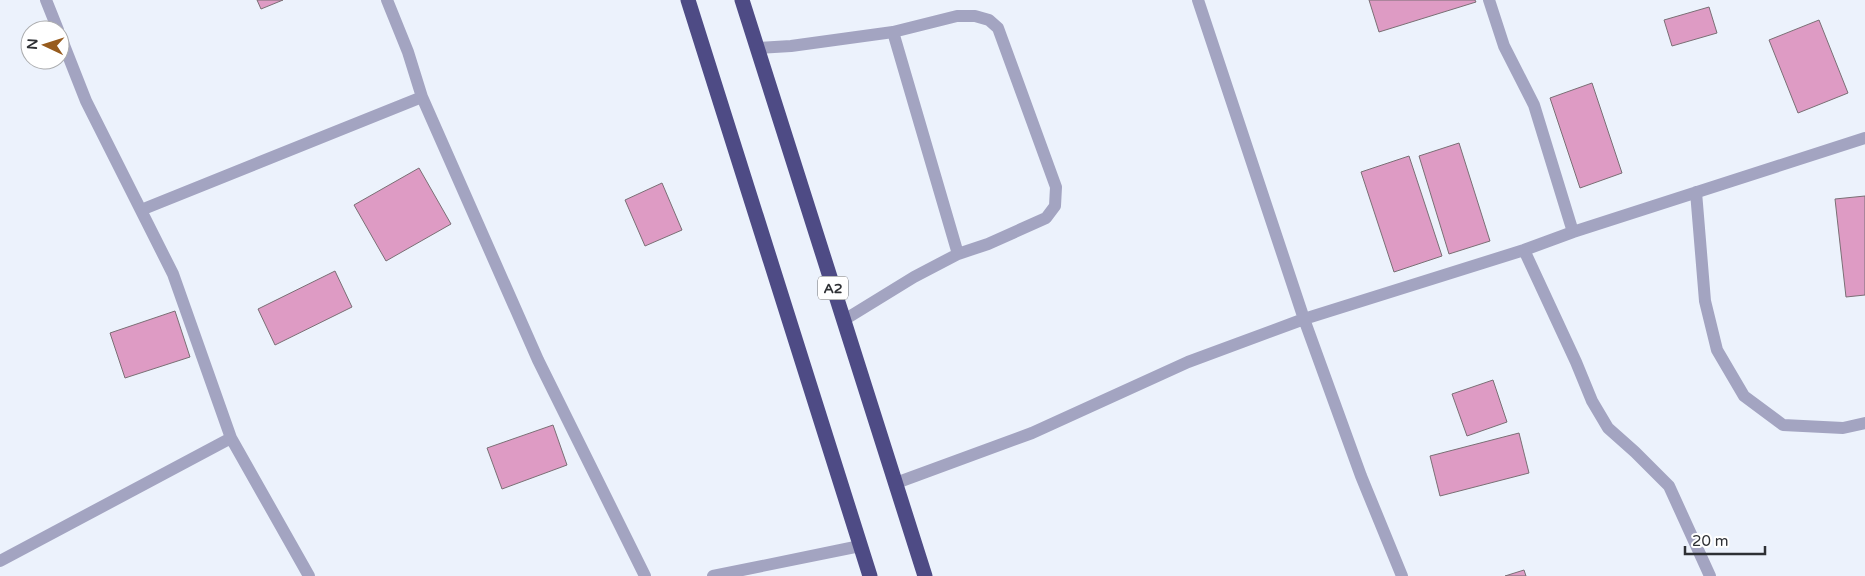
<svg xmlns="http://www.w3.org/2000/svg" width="1865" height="576" font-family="'Varela Round',sans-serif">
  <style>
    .building { fill: #de9bc4; stroke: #7a6f75 }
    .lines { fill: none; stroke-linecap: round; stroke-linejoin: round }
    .lane { stroke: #a3a4c1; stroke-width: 12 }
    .street { stroke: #a3a4c1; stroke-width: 12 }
    .highway { stroke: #4e4b85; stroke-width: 15 }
    .labels { text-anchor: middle; stroke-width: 4; stroke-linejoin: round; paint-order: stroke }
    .shield { fill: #fff; stroke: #6d6e71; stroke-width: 1 }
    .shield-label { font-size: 14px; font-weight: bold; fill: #2e3034 }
  </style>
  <rect width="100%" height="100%" fill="#ecf2fc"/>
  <path class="building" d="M257 0H283L261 9Z
    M1369 0H1475L1476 2 1379 32Z
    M1709 7 1717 33 1672 46 1664 20Z
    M1819 20 1848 93 1798 113 1769 40Z
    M1592 83 1622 173 1580 188 1550 98Z
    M1459 143 1490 241 1449 254 1419 156Z
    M1409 156 1442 256 1394 272 1361 172Z
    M419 168 451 224 386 261 354 205Z
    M662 183 682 230 645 246 625 200Z
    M1865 196V295L1846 297 1835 199Z
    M335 271 352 307 275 345 258 309Z
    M175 311 190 357 125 378 110 333Z
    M1493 380 1507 422 1467 436 1452 394Z
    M553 425 567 465 502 489 487 448Z
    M1519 433 1529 473 1440 496 1430 456Z
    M1524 570 1526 576H1505Z"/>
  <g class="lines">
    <path class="lane" d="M893 32 958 254
      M757 48 791 46 893 32 957 16H975L989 20 998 28 1056 187 1055 206 1046 218 988 244 958 254 914 277 844 320"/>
    <path class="street" d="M46 0 58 30
      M387 0 408 52 422 97 538 360 645 576
      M1198 0 1304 319 1361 476 1402 576
      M1489 0 1504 46 1534 105 1573 232
      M60 35 86 101 173 274 231 438 309 576
      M1696 192 1705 301 1717 350 1744 396 1783 425 1843 428 1865 423
      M141 210 422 97
      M1524 250 1576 362 1592 401 1608 428 1635 452 1669 486 1710 576
      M896 483 1032 433 1188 362 1304 319 1524 250 1573 232 1865 138
      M0 561 231 438
      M713 576 860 546"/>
    <path class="highway" d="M688 0 870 576
      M742 0 925 576"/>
  </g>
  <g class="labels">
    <rect class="shield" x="818" y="276.5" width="30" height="23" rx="4"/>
    <g class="shield-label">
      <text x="833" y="293">A2</text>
    </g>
  </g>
  <g transform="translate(45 45) rotate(274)"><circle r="24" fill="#ffffff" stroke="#abacae"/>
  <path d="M0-4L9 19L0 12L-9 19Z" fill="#975b1d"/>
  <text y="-8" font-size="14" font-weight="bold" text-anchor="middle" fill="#2e3034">N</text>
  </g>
  <path d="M1685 546v8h80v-8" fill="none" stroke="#2e3034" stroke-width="2.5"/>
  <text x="1692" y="546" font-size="15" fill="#2e3034" stroke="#ffffff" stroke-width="4" paint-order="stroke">20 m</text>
</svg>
